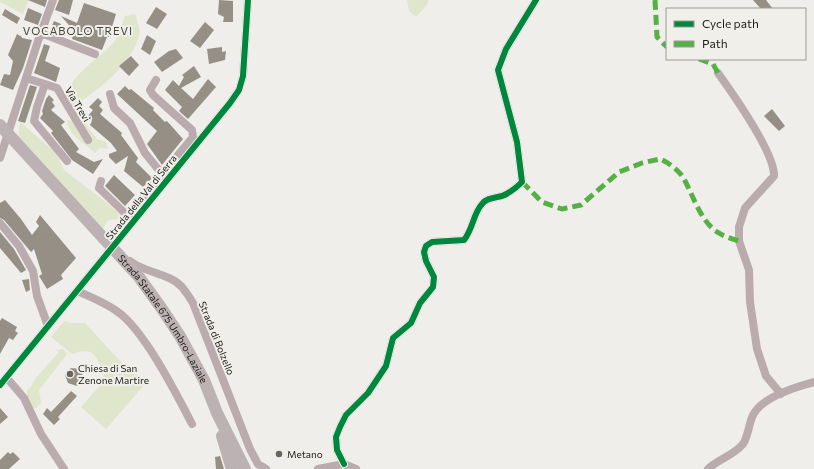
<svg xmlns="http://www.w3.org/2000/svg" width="814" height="469" font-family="Commissioner,sans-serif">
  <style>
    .green { fill: #dfe6cb }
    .building { fill: #968f86 }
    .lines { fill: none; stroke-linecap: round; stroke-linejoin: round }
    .minor { stroke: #baacae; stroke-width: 8 }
    .highway { stroke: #bdb2b3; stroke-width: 12 }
    .quiet { stroke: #55b145; stroke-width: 5; stroke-dasharray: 10 5; stroke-linecap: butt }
    .cycleway-casing { stroke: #f1efe9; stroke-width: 8 }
    .cycleway { stroke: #00873e; stroke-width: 6 }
    .poi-dot { fill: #656562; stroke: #f1efe9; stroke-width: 1.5 }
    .labels { text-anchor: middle; stroke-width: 4; stroke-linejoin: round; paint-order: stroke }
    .street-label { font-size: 10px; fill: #1b1b19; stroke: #f1efe9 }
    .poi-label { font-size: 10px; fill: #1b1b19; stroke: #f1efe9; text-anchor: start }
    .neighbourhood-label { font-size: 11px; letter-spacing: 1px; fill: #44433e; stroke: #f1efe9 }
  </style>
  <rect width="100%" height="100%" fill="#efeeeb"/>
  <path class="green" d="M0 0H29L23 14 0 2Z
    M407 0H429L427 5 416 17 409 11Z
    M135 14C137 20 141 30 139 35 134 63 91 98 66 109 58 81 99 60 114 42 119 36 122 24 125 16Z
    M67 120 84 122 97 139 106 142 108 149 100 148 95 153C84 142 68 136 67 120Z
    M20 122 56 153 64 170 121 214 122 219 108 220 101 232 18 139Z
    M64 321 72 323H85L120 361 146 383 106 429 81 407 105 380C98 360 96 344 72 354L51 337Z
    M63 349 67 354 39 390 41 403 36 408H30L27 399V390L31 387 35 379 59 352 57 350Z"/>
  <path class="building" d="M28 0H47L45 7Z
    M59 0H73L69 15 55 10Z
    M219 0 233 1V22H223L224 17 218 14Z
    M753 0H766L773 9H761Z
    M84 3 116 14 109 37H107L102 50 72 39 74 31 61 16 77 23Z
    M156 7 167 14 157 29 146 23Z
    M28 8 42 14 38 25 24 20Z
    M5 9 20 18 17 24 2 15Z
    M54 21 61 24 56 33 50 30Z
    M205 22 214 30 200 48 190 41Z
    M17 34 22 37V38L32 40 23 68 13 90 0 85 4 74 10 75 13 61 8 55Z
    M147 35 156 41 150 55 141 49Z
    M44 44 50 46 45 61 60 68 56 82 34 73Z
    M222 47V52L226 51 225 60 209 64 207 49Z
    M176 49 183 58 162 72 154 62 169 51Z
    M131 56 139 65 129 76 119 66Z
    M194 66 201 77 181 88 193 99 208 79 216 87 188 119 179 111 182 107 165 90 173 80 179 86 184 77 182 75Z
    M30 85 37 87 25 123 18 121Z
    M125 86 129 90 131 89 154 108 153 110 165 122 167 121 183 139 162 165 147 144 157 131 117 94Z
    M49 95 54 100 52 102 55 106 51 110 65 122 61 125 79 149 76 152 94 162 103 159 93 174 72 160 51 133 53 131 40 118 43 114 42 111 46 99Z
    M98 98 102 102 99 106 103 110 100 114 122 133 121 135 138 158 136 162 152 178 143 187 124 171 128 156 116 164 109 157V154L117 151 111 143 90 125 92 121 88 116 93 110 89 107Z
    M772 109 785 126 779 131 764 116Z
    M114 175 135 195 125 206 105 186Z
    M5 200 21 219 32 235 39 226 36 222 40 215 76 258 61 275 63 279 47 289 39 276 42 274 34 249 31 252 4 220 0 218V203Z
    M0 232 14 249 26 270 21 273 0 248Z
    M29 279 30 290 26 292 22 280Z
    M2 318 17 327 15 331 18 333 13 340 9 338 0 354V321Z
    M71 368 80 369 84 378 77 386 68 383 65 375Z
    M71 391 77 396 58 417 60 419 54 425 43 414 47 408 51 412Z
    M0 408 8 417 0 424Z
    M8 452 10 454 13 452 20 459 9 469H0V460Z
    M220 456 224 469H216L215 457Z"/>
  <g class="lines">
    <path class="minor" d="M41 33 95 54
      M718 73C733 94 775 153 774 176L745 208 739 227V241L749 270 750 302 757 349 766 376 781 394
      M26 78 57 88 88 140
      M45 84 37 107 34 121 67 161
      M110 94 114 108 130 123 145 153 162 174
      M0 158 39 38 53 0
      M101 181 99 188 130 218
      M128 215 193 137 192 130 153 95 150 90 156 80
      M0 223 19 246 33 271 37 296 48 326
      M130 261C145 273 169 273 182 287 186 292 190 298 193 303L250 449 258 464 266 469
      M77 291C91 297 106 303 118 312 144 330 177 395 192 424
      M7 378 24 398 41 434 64 469
      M0 385 230 103 239 90 243 76 248 0
      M344 464 337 450 336 437 340 427 346 415 368 393 386 366 393 338 411 323 420 303 433 287 434 277 426 261 424 252 426 246 432 242 464 240C473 229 473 214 482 204 486 198 495 198 502 196 510 193 516 188 522 182L517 142 498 70 506 49 536 0
      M318 469 344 464 356 469
      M708 469C718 459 733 456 743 444 748 437 749 423 753 415 762 397 795 387 814 382"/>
    <g class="highway">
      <path id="s1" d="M0 125 139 277 162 309 180 336 204 380 217 413 245 469"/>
      <path d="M222 436 232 469"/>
    </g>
    <path class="quiet" d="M655 0 657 37 667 47
      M699 59 713 64 718 73
      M522 182 542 202 562 209 581 205 619 172 642 163 660 159C669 163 679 170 684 179 693 195 701 223 719 233 725 237 733 239 739 241"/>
    <defs>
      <path id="cycleway" d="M0 385 230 103 239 90 243 76 248 0
        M344 464 337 450 336 437 340 427 346 415 368 393 386 366 393 338 411 323 420 303 433 287 434 277 426 261 424 252 426 246 432 242 464 240C473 229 473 214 482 204 486 198 495 198 502 196 510 193 516 188 522 182L517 142 498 70 506 49 536 0"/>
    </defs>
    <use href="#cycleway" class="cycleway-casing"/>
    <use href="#cycleway" class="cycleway"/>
  </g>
  <g class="poi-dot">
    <circle cx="70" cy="374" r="4"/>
    <circle cx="279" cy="454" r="4"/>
  </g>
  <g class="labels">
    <g class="street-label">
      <text transform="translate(78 104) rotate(59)" y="4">Via Trevi</text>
      <text transform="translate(141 197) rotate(-51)" y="4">Strada della Val di Serra</text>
      <text dy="4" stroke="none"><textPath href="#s1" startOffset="254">Strada Statale 675 Umbro-Laziale</textPath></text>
      <text transform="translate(217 338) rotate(68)" y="4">Strada di Bolzello</text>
    </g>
    <g class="poi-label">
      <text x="78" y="372">Chiesa di San<tspan x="78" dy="12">Zenone Martire</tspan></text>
      <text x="287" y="458">Metano</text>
    </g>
    <g class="neighbourhood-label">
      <text x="78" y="35">VOCABOLO TREVI</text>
    </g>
  </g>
  <rect x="666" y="8" width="140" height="52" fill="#f1efe9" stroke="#9b9a96"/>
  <rect x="674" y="21" width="20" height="6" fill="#00873e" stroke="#9b9a96"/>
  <text x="702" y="28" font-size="12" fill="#1b1b19">Cycle path</text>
  <rect x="674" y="41" width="20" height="6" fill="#55b145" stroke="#9b9a96"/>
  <text x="702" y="48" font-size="12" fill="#1b1b19">Path</text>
</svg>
